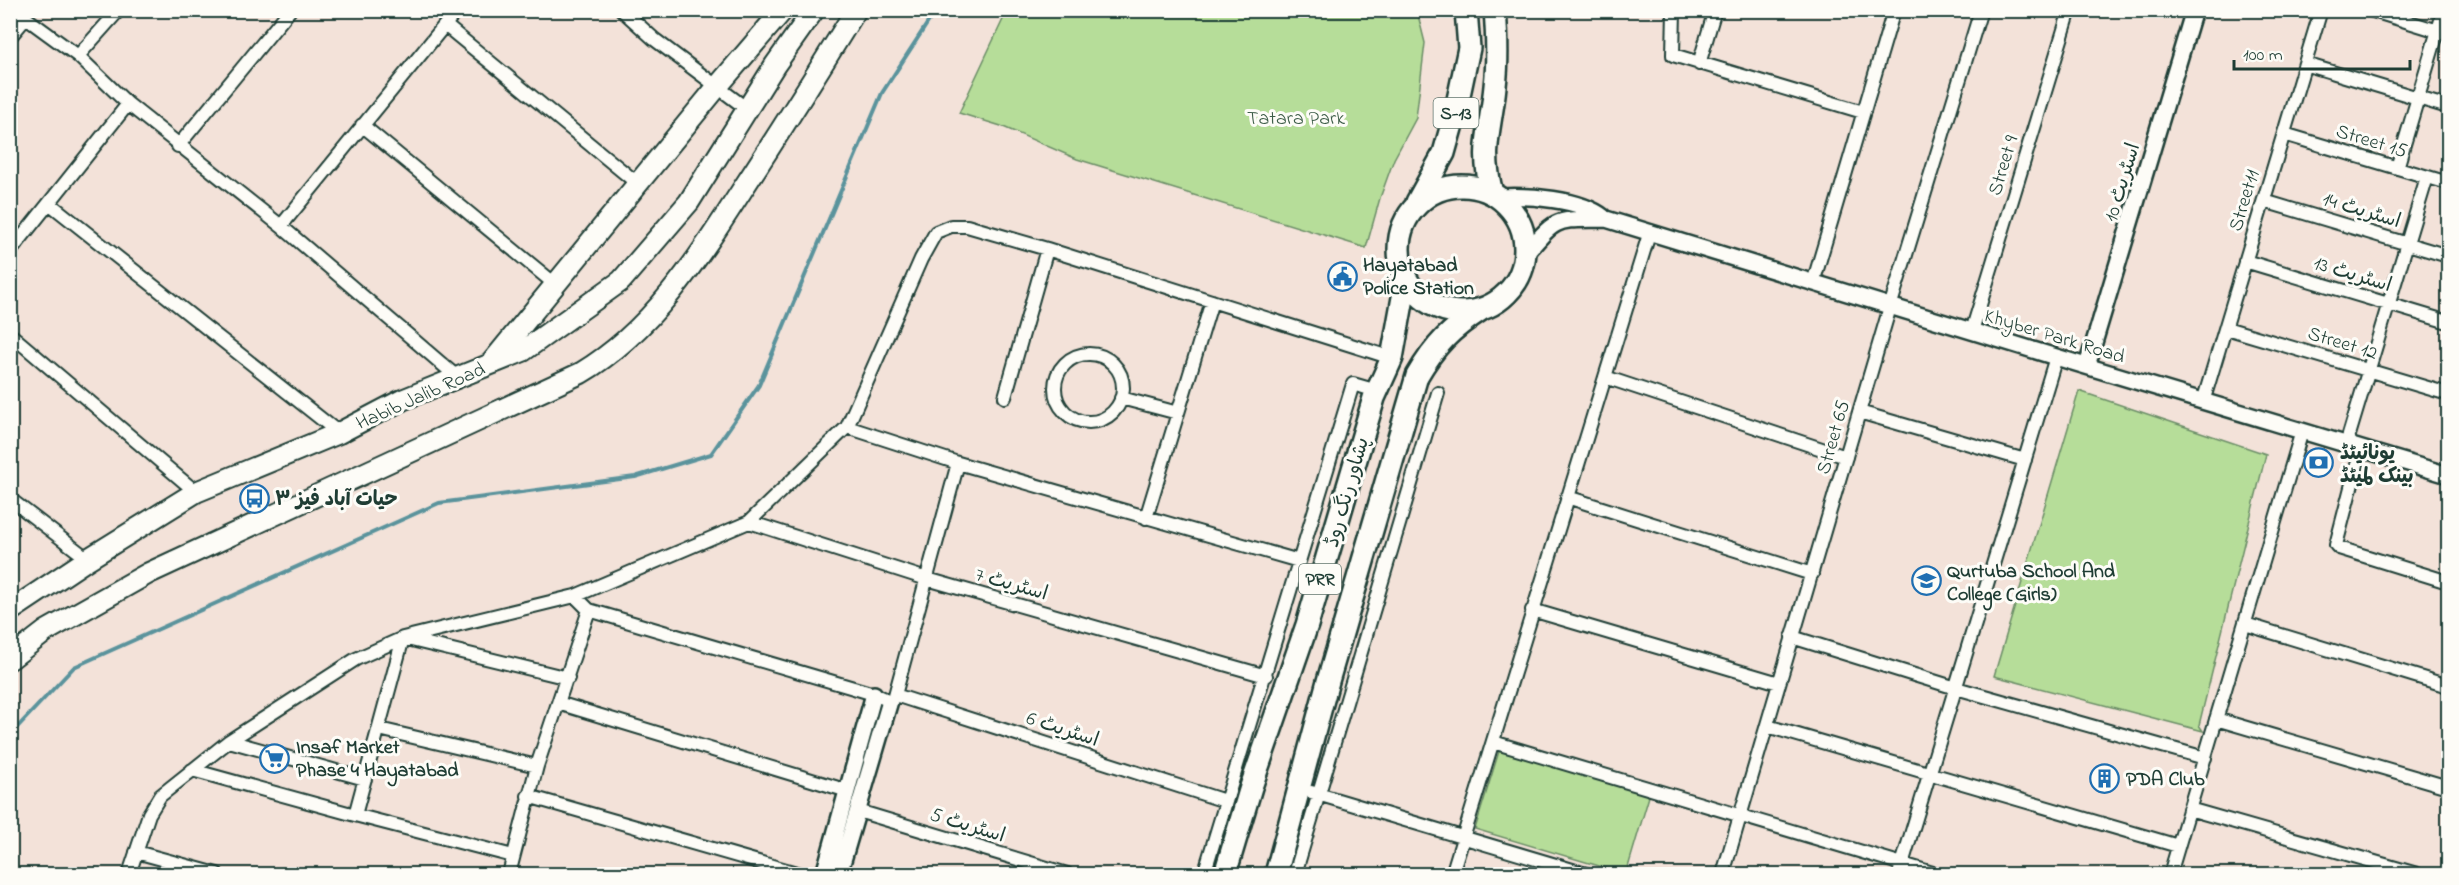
<svg xmlns="http://www.w3.org/2000/svg" width="2459" height="885" font-family="'Indie Flower','Playpen Sans Arabic',sans-serif">
  <style>
    .green { fill: #b6dd99; stroke: #6a8d66; stroke-width: 1.5 }
    .lines { fill: none; stroke-linecap: round; stroke-linejoin: round }
    .stream { stroke: #5a939c; stroke-width: 4 }
    .minor-casing { stroke: #1f3d34; stroke-width: 16 }
    .tertiary-casing { stroke: #1f3d34; stroke-width: 20 }
    .primary-casing { stroke: #1f3d34; stroke-width: 24 }
    .trunk-casing { stroke: #1f3d34; stroke-width: 26 }
    .minor { stroke: #fdfcf7; stroke-width: 12 }
    .tertiary { stroke: #fdfcf7; stroke-width: 15 }
    .primary { stroke: #fdfcf7; stroke-width: 20 }
    .trunk { stroke: #fdfcf7; stroke-width: 21 }
    .labels { text-anchor: middle; stroke-width: 6; stroke-linejoin: round; paint-order: stroke }
    .shield { fill: #fdfcf7; stroke: #62766e; stroke-width: 1.5 }
    .shield-label { font-size: 18px; font-weight: bold; fill: #1f3d34 }
    .park-label { font-size: 20px; fill: #3d5d48; stroke: #fdfcf7 }
    .street-label { font-size: 20px; fill: #1f3d34; stroke: #fdfcf7 }
    .poi-label { font-size: 20px; font-weight: bold; fill: #1f3d34; stroke: #fdfcf7; text-anchor: start }
  </style>
  <rect width="100%" height="100%" fill="#f3e2d9"/>
  <filter id="ink" filterUnits="userSpaceOnUse"><feTurbulence type="fractalNoise" baseFrequency=".0167" numOctaves="2"/><feDisplacementMap in="SourceGraphic" scale="12" xChannelSelector="R" yChannelSelector="G"/><feConvolveMatrix kernelMatrix="1 2 1 2 8 2 1 2 1" color-interpolation-filters="sRGB"/></filter>
  <g filter="url(#ink)">
    <path class="green" d="M1007 11H1417L1425 43 1416 118 1394 159 1380 198 1366 248 1077 159 1001 126 959 113Z
      M2079 391 2266 454 2199 725 2203 731 1994 676Z
      M1500 748 1650 793 1626 874 1475 829Z"/>
    <g class="lines">
      <path class="stream" d="M10 735 74 667 439 503 635 477 711 454 759 385 882 93 936 10"/>
      <defs>
        <path id="minor" d="M15 10 78 56 128 104 281 226 457 377
          M622 10 654 39 747 109
          M1674 10 1673 55 1863 112
          M2370 10 2448 34
          M445 25 638 184
          M10 37 25 19
          M78 56 119 10
          M1699 64 1715 10
          M2305 64 2448 107
          M362 125 556 285
          M2284 134 2448 183
          M178 146 290 10
          M2397 168 2444 10
          M2264 201 2448 256
          M49 203 339 433
          M281 226 457 10
          M10 252 128 104
          M2245 261 2448 322
          M1813 283 1894 10
          M2226 328 2448 394
          M1972 331 2070 10
          M10 334 196 492
          M1055 388a34 34 0 1 1 68 0a34 34 0 1 1-68 0Z
          M1605 377 1846 457
          M1005 397 1047 249
          M1121 398 1178 413
          M2203 402 2321 10
          M1859 412 2025 460
          M847 427 958 463 1299 561
          M2346 445 2427 177
          M2361 449 2336 545 2339 548 2448 582
          M1567 497 1812 574
          M10 499 88 559
          M1146 518 1212 301
          M749 522 927 579 1266 676
          M575 596 589 610 874 694 890 701 895 695 1225 801
          M1532 610 1779 683
          M2245 624 2448 686
          M1792 637 1956 688 2205 758
          M895 695 958 463
          M558 703 848 791
          M2216 719 2448 787
          M1767 726 2178 846
          M379 729 537 766
          M229 741 365 779
          M1493 742 1936 874
          M192 770 355 815 513 856
          M1311 792 1586 874
          M528 796 800 874
          M2189 809 2417 874
          M858 811 1067 874
          M355 815 403 638 568 678
          M136 852 217 874
          M129 874 149 814 160 796 229 741 356 659 403 638 575 596 749 522 847 427 921 259 936 232 951 226H967L1047 249 1392 358
          M509 874 537 766 589 610
          M1204 874 1353 384 1377 391
          M1295 874 1438 393
          M1452 874 1650 231
          M1723 874 1890 307 1981 10
          M1899 874 2056 357
          M2170 874 2302 431"/>
        <path id="tertiary" d="M1499 197C1528 195 1580 199 1603 217
          M1525 255C1558 215 1556 220 1606 219L2056 357 2448 475
          M2087 366 2194 10
          M824 874 874 694
          M839 874 890 701"/>
        <path id="primary" d="M492 362 717 87 783 10
          M10 611 88 559 196 492 339 433 402 400 523 351 621 281 689 202 775 65 814 10
          M10 659 46 631 149 573 581 373C653 330 699 257 744 187 782 129 819 70 856 10"/>
        <path id="trunk" d="M1399 249a63 63 0 1 1 126 0a63 63 0 1 1-126 0Z
          M1492 193C1480 149 1491 129 1495 86 1498 61 1497 35 1495 10
          M1417 202 1444 153 1455 114 1469 48 1466 10
          M1225 874 1251 787 1307 625 1374 398 1392 358 1406 281
          M1276 874 1328 681 1417 376C1435 345 1451 329 1482 309"/>
      </defs>
      <use href="#minor" class="minor-casing"/>
      <use href="#tertiary" class="tertiary-casing"/>
      <use href="#primary" class="primary-casing"/>
      <use href="#trunk" class="trunk-casing"/>
      <use href="#minor" class="minor"/>
      <use href="#tertiary" class="tertiary"/>
      <use href="#primary" class="primary"/>
      <use href="#trunk" class="trunk"/>
    </g>
  </g>
  <defs>
    <symbol id="civic-ring" viewBox="-11 -11 22 22"><circle r="9.5" fill="#fdfcf7" stroke="#1f6fb2" stroke-width="1.5"/><path d="M-.6-6.5H3V-4.5H.6V-3L4-1V1h2V6H-6V1h2V-1L-.6-3ZM-1.2 2.5V6h2.4V2.5Z" fill="#1f6fb2"/></symbol>
    <symbol id="bank-ring" viewBox="-11 -11 22 22"><circle r="9.5" fill="#fdfcf7" stroke="#1f6fb2" stroke-width="1.5"/><path d="M-6-4H6V4H-6ZM0-2.3a2.3 2.3 0 1 0 0 4.6a2.3 2.3 0 1 0 0-4.6Z" fill="#1f6fb2"/></symbol>
    <symbol id="bus-ring" viewBox="-11 -11 22 22"><circle r="9.5" fill="#fdfcf7" stroke="#1f6fb2" stroke-width="1.5"/><path d="M-5-6H5V4H4V6H2V4H-2V6H-4V4H-5ZM-3.5-4V0h7V-4ZM-3.5 1.2v1.5H-2V1.2ZM2 1.2v1.5H3.5V1.2Z" fill="#1f6fb2"/></symbol>
    <symbol id="school-ring" viewBox="-11 -11 22 22"><circle r="9.5" fill="#fdfcf7" stroke="#1f6fb2" stroke-width="1.5"/><path d="M0-5L7-2L0 1L-7-2ZM-4 1L0 2.5L4 1V4Q0 6-4 4Z" fill="#1f6fb2"/></symbol>
    <symbol id="supermarket-ring" viewBox="-11 -11 22 22"><circle r="9.5" fill="#fdfcf7" stroke="#1f6fb2" stroke-width="1.5"/><path d="M-6-5.5h2.5l.6 2H6L4.5 2H-2.5L-4.4-4H-6ZM-1.5 3.2a1.3 1.3 0 1 0 .1 0ZM3 3.2a1.3 1.3 0 1 0 .1 0Z" fill="#1f6fb2"/></symbol>
    <symbol id="building-ring" viewBox="-11 -11 22 22"><circle r="9.5" fill="#fdfcf7" stroke="#1f6fb2" stroke-width="1.5"/><path d="M-4-6H4V6H1V3H-1V6H-4ZM-2.5-4.3h1.7v1.8h-1.7ZM.8-4.3h1.7v1.8H.8ZM-2.5-1h1.7V.8h-1.7ZM.8-1h1.7V.8H.8Z" fill="#1f6fb2"/></symbol>
  </defs>
  <g fill-rule="evenodd">
    <use href="#civic-ring" x="1326" y="260" width="33" height="33"/>
    <use href="#bank-ring" x="2302" y="446" width="33" height="33"/>
    <use href="#bus-ring" x="238" y="482" width="33" height="33"/>
    <use href="#school-ring" x="1910" y="564" width="33" height="33"/>
    <use href="#supermarket-ring" x="258" y="742" width="33" height="33"/>
    <use href="#building-ring" x="2088" y="762" width="33" height="33"/>
  </g>
  <g class="labels">
    <g class="shield">
      <rect x="1433.5" y="98" width="45" height="30" rx="4.5"/>
      <rect x="1299" y="564" width="42" height="30" rx="4.5"/>
    </g>
    <g class="shield-label">
      <text x="1456" y="119">S-13</text>
      <text x="1320" y="585">PRR</text>
    </g>
    <g class="park-label">
      <text x="1296" y="124">Tatara Park</text>
    </g>
    <g class="street-label">
      <text transform="translate(2372 140) rotate(17)" y="7">Street 15</text>
      <text transform="translate(2002 165) rotate(-73)" y="7">Street 9</text>
      <text transform="translate(2121 182) rotate(-73)" y="7">اسٹریٹ 10</text>
      <text transform="translate(2243 200) rotate(-73)" y="7">Street11</text>
      <text transform="translate(2362 209) rotate(17)" y="7">اسٹریٹ 14</text>
      <text transform="translate(2353 273) rotate(17)" y="7">اسٹریٹ 13</text>
      <text transform="translate(2055 335) rotate(17)" y="7">Khyber Park Road</text>
      <text transform="translate(2343 342) rotate(17)" y="7">Street 12</text>
      <text transform="translate(420 395) rotate(-24)" y="7">Habib Jalib Road</text>
      <text transform="translate(1832 437) rotate(-74)" y="7">Street 65</text>
      <text transform="translate(1346 492) rotate(-74)" y="7">پشاور رنگ روڈ</text>
      <text transform="translate(1012 583) rotate(16)" y="7">اسٹریٹ 7</text>
      <text transform="translate(1063 728) rotate(18)" y="7">اسٹریٹ 6</text>
      <text transform="translate(968 824) rotate(17)" y="7">اسٹریٹ 5</text>
    </g>
    <g class="poi-label">
      <text x="1363" y="271">Hayatabad<tspan x="1363" dy="23">Police Station</tspan></text>
      <text x="2340" y="459">یونائیٹڈ<tspan x="2340" dy="23">بینک لمیٹڈ</tspan></text>
      <text x="275" y="505">حیات آباد فیز ۳</text>
      <text x="1947" y="577">Qurtuba School And<tspan x="1947" dy="23">College (Girls)</tspan></text>
      <text x="296" y="753">Insaf Market<tspan x="296" dy="23">Phase 4 Hayatabad</tspan></text>
      <text x="2126" y="785">PDA Club</text>
    </g>
  </g>
  <rect width="2459" height="885" fill="none" stroke="#fdfcf7" stroke-width="36"/>
  <rect x="18" y="18" width="2423" height="849" fill="none" stroke="#1f3d34" stroke-width="2" filter="url(#ink)"/>
  <path d="M2234 60v9h176v-9" fill="none" stroke="#1f3d34" stroke-width="3"/>
  <text x="2243" y="60" font-size="18" fill="#1f3d34" stroke="#fdfcf7" stroke-width="4.5" paint-order="stroke">100 m</text>
</svg>
